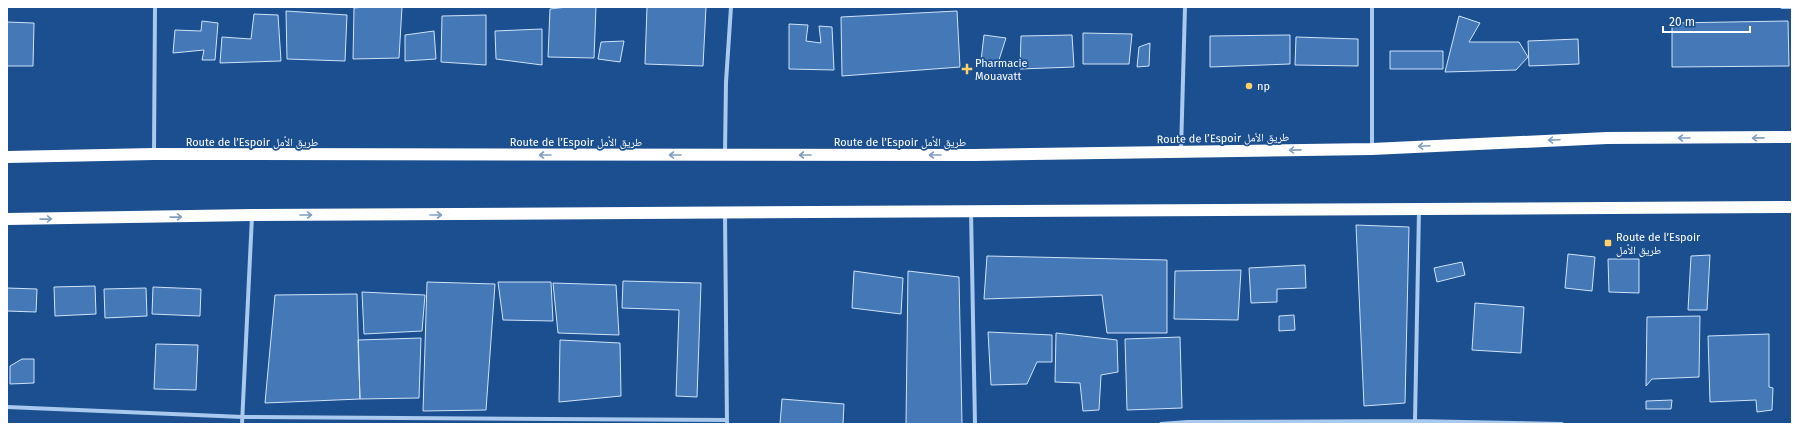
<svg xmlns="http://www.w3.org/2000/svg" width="1799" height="431" font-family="'Fira Sans','Noto Naskh Arabic',sans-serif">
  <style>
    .building { fill: #4478b7; stroke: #cfe3fa }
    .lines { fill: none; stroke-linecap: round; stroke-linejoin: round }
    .street { stroke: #a9c9ee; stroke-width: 4 }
    .highway { stroke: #fff; stroke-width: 12 }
    .oneway { stroke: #829ec1 }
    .poi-dot { fill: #ffd166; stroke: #1b4f8f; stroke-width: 1.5 }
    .labels { text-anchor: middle; stroke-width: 3.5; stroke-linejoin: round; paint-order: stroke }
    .poi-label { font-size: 11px; fill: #fff; stroke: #1b4f8f; text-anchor: start }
    .street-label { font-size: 11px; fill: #fff; stroke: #1b4f8f }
  </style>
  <rect width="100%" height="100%" fill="#1b4f8f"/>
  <path class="building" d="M366 7H402L399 58 353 59 354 8Z
    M567 7H596L594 58 548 57 550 9Z
    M647 7H706L703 66 645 64Z
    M286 11 347 15 345 61 287 59Z
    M957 11 960 67 842 76 841 17Z
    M254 14 278 15 281 61 220 63 222 37 251 39Z
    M486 15V65L441 62 442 16Z
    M1459 16 1480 23 1469 42H1519L1528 57 1516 70 1445 72Z
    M202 21 218 23 215 60H202L204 50 173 53 175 30 201 31Z
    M1788 21 1789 66 1672 67V23Z
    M7 22 34 23 33 66H7Z
    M789 24 808 25 806 41 821 43 819 26 832 27 834 70 789 69Z
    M542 29V65L496 59 495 31Z
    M434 31 436 59 405 61V35Z
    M1083 33 1132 34 1129 64H1083Z
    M984 35 1006 38 998 63 981 61Z
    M1072 35 1074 67 1020 69 1021 36Z
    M1290 35V64L1210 67V36Z
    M1296 37 1358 39V66L1295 65Z
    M1578 39 1579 64 1529 66 1528 41Z
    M624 41 620 62 598 59 601 42Z
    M1150 43 1149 66 1137 67 1139 47Z
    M1390 51H1443V69H1390Z
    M1356 225 1409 227 1405 403 1364 406Z
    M1568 254 1595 257 1592 291 1565 288Z
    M1710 255 1707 310H1688L1691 256Z
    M987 256 1167 260V333H1107L1102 295 984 299Z
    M1608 259H1639V293L1609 292Z
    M1462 262 1465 275 1437 282 1434 268Z
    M1305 265 1306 288 1277 289V302L1251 303 1249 268Z
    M1241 270 1238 320 1174 319 1175 271Z
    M854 271 903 278 901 314 852 308Z
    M908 271 959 277 962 424H906Z
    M623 281 701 283 697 397 676 396 679 310 622 308Z
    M427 282 495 284 486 410 423 411Z
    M498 282H551L553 321 503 320Z
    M553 283 616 285 619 335 558 333Z
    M95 286 96 314 55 316 54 287Z
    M153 287 201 289 200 316 152 314Z
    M7 288 37 289 36 312 7 311Z
    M146 288 147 316 105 318 104 289Z
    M362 292 425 295 422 331 364 334Z
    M357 294 360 399 265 403 275 295Z
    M1475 303 1524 307 1521 353 1472 350Z
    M1294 315 1295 330 1279 331V316Z
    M1700 316 1699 377 1652 379 1646 386 1647 317Z
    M988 332 1052 335V362H1037L1027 384 991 385Z
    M1056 333 1117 340 1118 372 1101 375 1099 410 1083 411 1080 383 1055 382Z
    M1769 334V387L1773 388 1772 410 1757 412 1756 400 1710 402 1708 336Z
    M1180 337 1182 408 1127 410 1125 339Z
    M421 338 419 398 360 399 358 340Z
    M560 340 620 343 621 396 559 402Z
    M156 344 198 345 196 390 154 389Z
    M22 359H34V383L10 384V366Z
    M782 399 844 404 843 424H780Z
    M1672 400 1671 409H1646V401Z"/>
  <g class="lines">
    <path class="street" d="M1372 7V147
      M1782 7H1792
      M1181 151 1185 7
      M154 152 155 7
      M725 152 726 82 731 7
      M971 212 975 424
      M725 214 727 424
      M7 407 243 417 727 420
      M1415 421 1419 210
      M242 424 252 216
      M1161 424 1187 422 1415 421 1562 424"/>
    <path class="highway" d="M7 157 154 154 974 155 1372 149 1607 138 1792 137
      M7 219 252 215 1792 207"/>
  </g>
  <defs><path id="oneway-shaft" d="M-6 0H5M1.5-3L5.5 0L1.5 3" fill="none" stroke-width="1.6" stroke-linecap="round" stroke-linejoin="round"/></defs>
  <g class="oneway">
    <use href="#oneway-shaft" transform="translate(1684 138) rotate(-180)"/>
    <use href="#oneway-shaft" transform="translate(1758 138) rotate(179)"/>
    <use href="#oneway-shaft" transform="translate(1554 140) rotate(178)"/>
    <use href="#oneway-shaft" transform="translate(1424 146) rotate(177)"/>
    <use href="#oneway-shaft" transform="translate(1295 150) rotate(179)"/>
    <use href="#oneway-shaft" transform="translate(545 155) rotate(180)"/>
    <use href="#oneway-shaft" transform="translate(675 155) rotate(180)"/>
    <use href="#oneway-shaft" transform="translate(805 155) rotate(-180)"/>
    <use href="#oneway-shaft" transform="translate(935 155) rotate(-180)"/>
    <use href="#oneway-shaft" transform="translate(306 215)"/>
    <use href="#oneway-shaft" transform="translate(436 215)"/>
    <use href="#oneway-shaft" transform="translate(176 217) rotate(-1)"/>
    <use href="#oneway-shaft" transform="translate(46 219) rotate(-1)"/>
  </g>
  <g class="poi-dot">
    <path d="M965 63h4v4h4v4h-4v4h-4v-4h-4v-4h4z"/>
    <circle cx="1249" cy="86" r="4"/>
    <rect x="1604" y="239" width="8" height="8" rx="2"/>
  </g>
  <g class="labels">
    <g class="poi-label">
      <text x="975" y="67">Pharmacie<tspan x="975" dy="13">Mouavatt</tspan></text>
      <text x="1257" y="90">np</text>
      <text x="1616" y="241">Route de l’Espoir<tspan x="1616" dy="13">طريق الأمل</tspan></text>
    </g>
    <g class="street-label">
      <text transform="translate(1223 138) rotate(-1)" y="4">Route de l’Espoir طريق الأمل</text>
      <text x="252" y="146">Route de l’Espoir طريق الأمل</text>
      <text x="576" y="146">Route de l’Espoir طريق الأمل</text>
      <text x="900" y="146">Route de l’Espoir طريق الأمل</text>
    </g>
  </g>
  <rect width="1799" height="431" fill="none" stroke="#ffffff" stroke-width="16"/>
  <path d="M1663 26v6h87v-6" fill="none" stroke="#ffffff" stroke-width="2"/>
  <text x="1669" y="26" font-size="12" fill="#ffffff" stroke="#1b4f8f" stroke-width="3" paint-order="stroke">20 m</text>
</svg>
